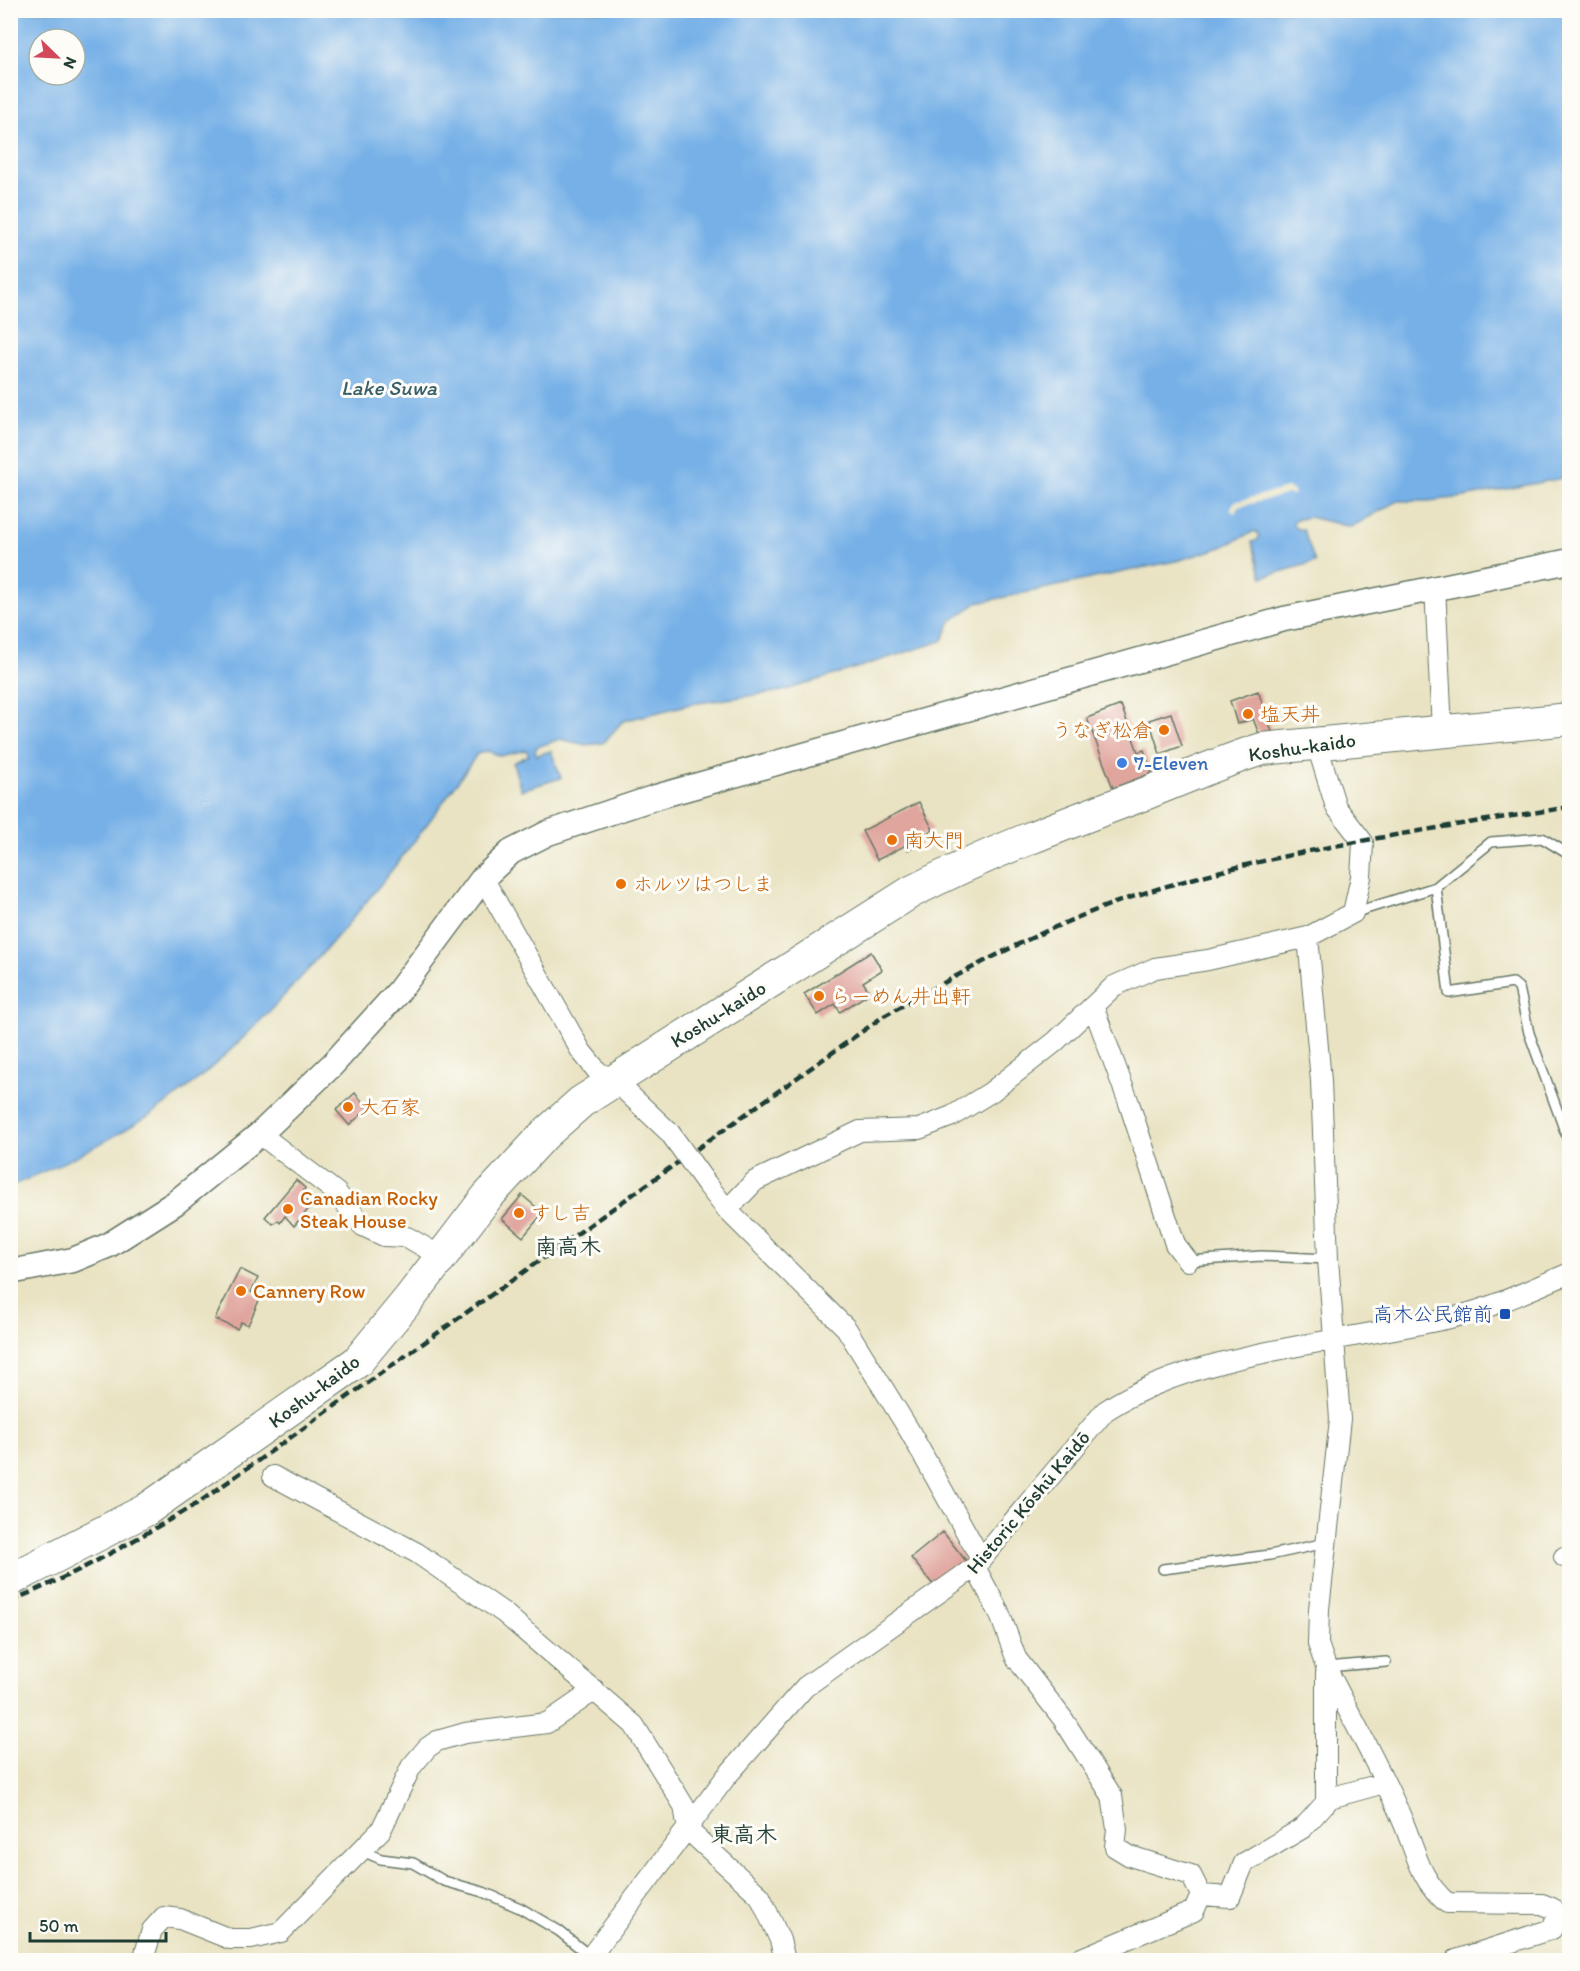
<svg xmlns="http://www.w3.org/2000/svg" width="1580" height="1971" font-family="Itim,'Klee One',sans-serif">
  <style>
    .water { fill: #76b0e7; stroke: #4a768e; stroke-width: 1.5; fill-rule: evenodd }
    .pier { fill: #e9e3c3 }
    .building { fill: #e0a59d }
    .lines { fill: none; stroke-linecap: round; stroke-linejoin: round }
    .service-casing { stroke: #676; stroke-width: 12 }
    .minor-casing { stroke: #676; stroke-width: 22 }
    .tertiary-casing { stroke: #676; stroke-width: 27 }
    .trunk-casing { stroke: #676; stroke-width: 34 }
    .service { stroke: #fff; stroke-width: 9 }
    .minor { stroke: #fff; stroke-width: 20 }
    .tertiary { stroke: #fff; stroke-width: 24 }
    .trunk { stroke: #fff; stroke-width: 32 }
    .rail { stroke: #1f3d34; stroke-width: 4.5; stroke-dasharray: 9 4.5; stroke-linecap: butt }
    .minor-bridge-casing { stroke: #676; stroke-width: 22; stroke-linecap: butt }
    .minor-bridge { stroke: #fff; stroke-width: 20 }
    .food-dot { fill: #e8710a; stroke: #fdfcf7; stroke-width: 2 }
    .shop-dot { fill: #3f7fe0; stroke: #fdfcf7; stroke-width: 2 }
    .transit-dot { fill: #1a4fb4; stroke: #fdfcf7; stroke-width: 2 }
    .labels { text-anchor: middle; stroke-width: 6; stroke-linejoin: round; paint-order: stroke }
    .food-label { font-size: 20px; fill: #c56008; stroke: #fdfcf7; text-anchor: start }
    .street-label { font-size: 20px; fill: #1f3d34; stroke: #fdfcf7 }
    .shop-label { font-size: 20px; fill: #366cbe; stroke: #fdfcf7; text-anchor: start }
    .transit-label { font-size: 20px; fill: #164399; stroke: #fdfcf7; text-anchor: end }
    .water-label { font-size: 21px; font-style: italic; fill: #39606a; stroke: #fdfcf7 }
    .quarter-label { font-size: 22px; font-weight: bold; fill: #1f3d34; stroke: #fdfcf7 }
  </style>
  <rect width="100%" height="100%" fill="#fdfcf7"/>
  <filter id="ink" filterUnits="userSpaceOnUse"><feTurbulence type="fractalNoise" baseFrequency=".0167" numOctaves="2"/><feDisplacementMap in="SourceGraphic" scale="12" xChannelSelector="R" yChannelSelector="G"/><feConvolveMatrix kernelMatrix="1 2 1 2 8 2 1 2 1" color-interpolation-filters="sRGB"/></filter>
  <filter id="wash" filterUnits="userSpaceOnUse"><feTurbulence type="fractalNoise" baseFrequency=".008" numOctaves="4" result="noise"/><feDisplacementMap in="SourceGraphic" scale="24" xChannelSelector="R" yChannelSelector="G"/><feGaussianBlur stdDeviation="1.35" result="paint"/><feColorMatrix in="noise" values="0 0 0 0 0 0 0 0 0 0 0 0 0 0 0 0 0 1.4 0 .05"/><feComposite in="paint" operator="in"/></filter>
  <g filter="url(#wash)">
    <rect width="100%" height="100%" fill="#e9e3c3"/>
    <path class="water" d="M11 11H1569V477L1464 497 1428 501H1398L1351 527 1309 517 1294 520 1293 525 1297 529H1303L1315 562 1262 577 1252 542 1258 540 1259 535 1255 531 1222 547 1180 560 977 603 951 621 942 641 783 691 691 704 623 721 603 743 586 745 560 739 537 747 535 751 537 755 551 751 561 778 521 790 513 763 529 755 526 750 500 756 488 751 477 754C417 842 354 921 281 999 243 1039 202 1080 156 1111 110 1141 61 1165 11 1186ZM39 39H75V75H39Z"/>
    <path class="pier" d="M1287 488 1294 491 1293 495 1288 494 1238 507 1235 513 1230 510 1234 502Z"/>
    <g id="blocks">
      <path class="building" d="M1258 691 1272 732 1260 736 1253 719 1237 724 1230 701Z
        M1121 705 1138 752 1144 750 1152 773 1113 788 1087 718Z
        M1171 713 1182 746 1160 754 1149 720Z
        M919 802 933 830 919 837 922 842 908 850 906 845 877 860 862 831Z
        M871 952 882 970 863 982 870 993 840 1012 835 1004 818 1015 804 994Z
        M355 1093 368 1109 349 1125 336 1110Z
        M296 1180 305 1188 301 1197 312 1205 294 1226 285 1216 280 1223 278 1220 273 1224 265 1217Z
        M522 1195 543 1213 523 1237 502 1219Z
        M240 1269 258 1278 251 1292 261 1296 248 1325 241 1322 237 1329 215 1319Z
        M943 1532 966 1561 935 1587 911 1558Z"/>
    </g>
  </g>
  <g filter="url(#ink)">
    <use href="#blocks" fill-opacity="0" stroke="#676" stroke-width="1.5"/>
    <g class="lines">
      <defs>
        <path id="service" d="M1436 887 1449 993 1513 983 1519 988 1529 1033 1570 1145
          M1353 913 1436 887 1491 842 1542 838 1570 855
          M1188 1261 1261 1256 1328 1259
          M1163 1569 1270 1555 1326 1543
          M1326 1667 1386 1662
          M360 1850 381 1859 413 1863 444 1881 483 1892 520 1908 559 1931 591 1957"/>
        <path id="minor" d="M1435 586 1442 731
          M483 878 581 1051 598 1072 614 1080 670 1133
          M1308 937 1321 1081 1328 1259 1340 1419 1319 1609 1318 1644 1326 1667C1352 1719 1382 1771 1404 1824 1417 1856 1420 1879 1447 1903L1542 1904 1552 1908 1557 1916 1552 1929 1456 1960
          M1093 1006 1129 1103 1175 1244 1188 1261
          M260 1134 337 1193 363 1226 384 1236 407 1237 440 1256
          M706 1183 727 1210 846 1328 909 1430 981 1559
          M727 1210 755 1181 860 1131 919 1129 952 1116 991 1092 1055 1042 1114 986 1155 968 1208 960 1308 937 1353 913 1361 877 1363 842 1336 807 1316 742
          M273 1476 417 1553 504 1613 634 1725 684 1806 688 1830 760 1896 780 1940 785 1960
          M1564 1557 1570 1556
          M975 1567 999 1612 1016 1658 1063 1719 1112 1796 1117 1829 1115 1847 1130 1856 1191 1875 1201 1895
          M1326 1803V1673
          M1201 1895 1230 1897 1244 1863 1303 1828 1330 1798 1384 1783
          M143 1960 152 1930 164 1917 180 1919 230 1939H251L281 1932 381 1830 411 1767 427 1748 437 1741 465 1733 547 1723 595 1690
          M588 1960 726 1777 805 1687 975 1567 1105 1411C1194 1351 1345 1342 1450 1318 1491 1309 1531 1289 1570 1273
          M1077 1960 1194 1911 1201 1895"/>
        <path id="tertiary" d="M10 1272 73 1260 109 1245 175 1203 260 1134 333 1064 399 991 483 878 511 852 548 833 656 797 1284 619 1570 561"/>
        <path id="trunk" d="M10 1580 146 1510 357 1362 409 1299 487 1197 545 1134 581 1102 911 892C987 853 1067 823 1147 793 1185 778 1223 761 1262 749L1570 719"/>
      </defs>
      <use href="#service" class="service-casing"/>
      <use href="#minor" class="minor-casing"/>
      <use href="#tertiary" class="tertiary-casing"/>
      <use href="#trunk" class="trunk-casing"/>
      <use href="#service" class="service"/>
      <use href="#minor" class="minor"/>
      <use href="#tertiary" class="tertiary"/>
      <use href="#trunk" class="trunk"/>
      <path class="rail" d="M10 1601C78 1574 139 1538 201 1501L884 1016C966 970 1049 924 1138 895 1278 850 1425 830 1570 807"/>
      <defs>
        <path id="minor-bridge" d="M670 1133 706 1183"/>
      </defs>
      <use href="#minor-bridge" class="minor-bridge-casing"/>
      <use href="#minor-bridge" class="minor-bridge"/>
    </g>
  </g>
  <g class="food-dot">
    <circle cx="1248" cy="714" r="6"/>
    <circle cx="1164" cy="730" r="6"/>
    <circle cx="892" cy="840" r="6"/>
    <circle cx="621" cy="884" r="6"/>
    <circle cx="819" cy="996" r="6"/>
    <circle cx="348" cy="1107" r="6"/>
    <circle cx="288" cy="1209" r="6"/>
    <circle cx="519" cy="1213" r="6"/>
    <circle cx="241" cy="1291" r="6"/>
  </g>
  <circle class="shop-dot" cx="1122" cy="763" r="6"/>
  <rect class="transit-dot" x="1499" y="1308" width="12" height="12" rx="3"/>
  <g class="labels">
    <g class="food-label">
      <text x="1260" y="721">塩天丼</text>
      <text x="1152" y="737" text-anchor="end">うなぎ松倉</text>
      <text x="904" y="847">南大門</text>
      <text x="633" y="891">ホルツはつしま</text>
      <text x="831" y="1003">らーめん井出軒</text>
      <text x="360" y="1114">大石家</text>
      <text x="300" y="1205">Canadian Rocky<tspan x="300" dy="23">Steak House</tspan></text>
      <text x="531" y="1220">すし吉</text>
      <text x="253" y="1298">Cannery Row</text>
    </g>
    <g class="street-label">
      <text transform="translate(1302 747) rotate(-8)" y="7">Koshu-kaido</text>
      <text transform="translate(718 1014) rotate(-32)" y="7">Koshu-kaido</text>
      <text transform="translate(314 1391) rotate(-37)" y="7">Koshu-kaido</text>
      <text transform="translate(1028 1502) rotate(-50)" y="7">Historic Kōshū Kaidō</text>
    </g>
    <g class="shop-label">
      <text x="1134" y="770">7-Eleven</text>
    </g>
    <g class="transit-label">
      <text x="1493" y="1321">高木公民館前</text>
    </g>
    <g class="water-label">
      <text x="389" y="395">Lake Suwa</text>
    </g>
    <g class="quarter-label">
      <text x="568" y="1254">南高木</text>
      <text x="744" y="1842">東高木</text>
    </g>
  </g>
  <rect width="1580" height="1971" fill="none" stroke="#fdfcf7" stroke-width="36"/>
  <g transform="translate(57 57) rotate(114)"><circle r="28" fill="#fdfcf7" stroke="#a4b0a9" stroke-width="1.5"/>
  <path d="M0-4.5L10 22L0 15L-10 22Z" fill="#d1495b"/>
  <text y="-9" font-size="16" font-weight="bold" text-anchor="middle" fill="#1f3d34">N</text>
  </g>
  <path d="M30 1932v9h136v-9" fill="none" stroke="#1f3d34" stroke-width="3"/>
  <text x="39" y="1932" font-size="18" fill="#1f3d34" stroke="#fdfcf7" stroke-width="4.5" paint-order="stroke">50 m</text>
</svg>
